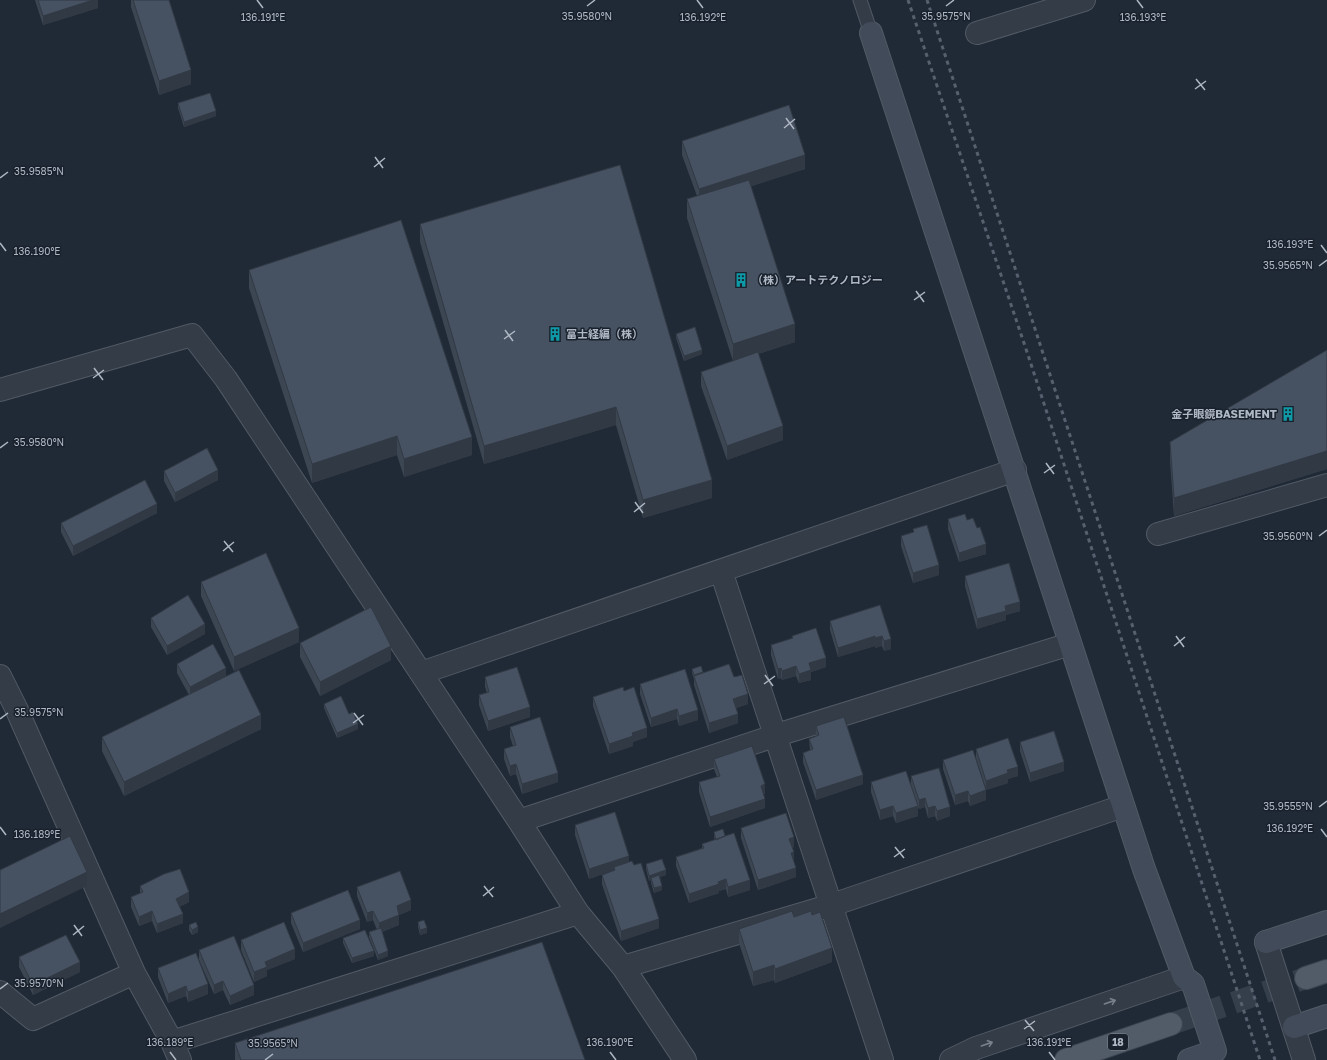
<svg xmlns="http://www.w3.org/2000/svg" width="1327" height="1060" font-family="'Golos Text','Noto Sans JP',sans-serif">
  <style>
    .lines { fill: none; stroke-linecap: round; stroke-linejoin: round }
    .primary-tunnel { stroke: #353f4c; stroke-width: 22; stroke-dasharray: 22 11; stroke-linecap: butt }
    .lane-casing { stroke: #515a65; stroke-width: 15 }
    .street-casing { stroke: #515a65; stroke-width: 24 }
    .secondary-casing { stroke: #515a65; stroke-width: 24 }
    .primary-casing { stroke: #3d4551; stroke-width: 24 }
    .lane { stroke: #343c47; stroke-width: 13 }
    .street { stroke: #343c47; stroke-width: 22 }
    .secondary { stroke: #424b5a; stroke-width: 22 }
    .primary { stroke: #525b68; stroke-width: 22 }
    .rail { stroke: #56606f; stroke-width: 3; stroke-dasharray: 4 4; stroke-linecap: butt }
    .wall { fill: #3c4653 }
    .shaded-wall { fill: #313944 }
    .building { fill: #465161; stroke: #313944 }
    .oneway { stroke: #77808c }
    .ticks { fill: none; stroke: #aeb7c4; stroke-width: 1.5 }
    .labels { text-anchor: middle; stroke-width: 3; stroke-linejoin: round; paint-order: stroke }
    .shield { fill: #19212c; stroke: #818a96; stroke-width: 1 }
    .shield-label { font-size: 10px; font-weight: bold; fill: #aeb7c4 }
    .poi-label { font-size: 11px; font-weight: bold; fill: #aeb7c4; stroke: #19212c; text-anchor: start }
    .ticks-label { font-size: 10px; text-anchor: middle; fill: #aeb7c4; stroke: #19212c; stroke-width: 3; stroke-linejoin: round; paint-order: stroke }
  </style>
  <rect width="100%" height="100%" fill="#202a37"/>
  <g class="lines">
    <path class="primary-tunnel" d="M1171 1024 1306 978"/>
    <defs>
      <path id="lane" d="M860 0 871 33"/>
      <path id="street" d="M977 33 1084 0
        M0 390 192 335 226 379 519 821 578 913 623 967 685 1060
        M1158 534 1327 485
        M721 571 882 1060
        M421 673 1015 470
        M0 676 16 708 134 973 172 1042 180 1060
        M519 821 777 735 1070 644
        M1266 942 1304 1060
        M623 967 832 905 1123 806
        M0 992 33 1019 134 973
        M172 1042 578 913
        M951 1060 976 1048 1184 977"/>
      <path id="secondary" d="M871 33 1144 869 1184 977 1193 984 1215 1051 1189 1060
        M1266 942 1327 922
        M1294 1027 1327 1016"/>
      <path id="primary" d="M1306 978 1327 971
        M1066 1060 1171 1024"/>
    </defs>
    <use href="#lane" class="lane-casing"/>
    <use href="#street" class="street-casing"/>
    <use href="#secondary" class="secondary-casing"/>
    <use href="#primary" class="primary-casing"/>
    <use href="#lane" class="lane"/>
    <use href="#street" class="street"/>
    <use href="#secondary" class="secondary"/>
    <use href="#primary" class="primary"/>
    <path class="rail" d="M908 0 1026 349 1260 1060
      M927 0 1275 1060"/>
  </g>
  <path class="wall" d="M35 0H98V8L43 25Z
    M131 0H169L191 84 159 95 131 7Z
    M178 103 216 116 184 127 178 108Z
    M682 141 805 169 751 186 795 342 758 354 783 440 727 460 701 386V372L733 361 687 218V199L697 196 682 155Z
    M620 165 712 498 643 518 616 425 484 464 420 242V224Z
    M249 270 472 455 404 477 397 455 312 483 249 288Z
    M676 334 702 354 684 361 676 338Z
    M1327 350V469L1174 516 1170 461V442Z
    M164 471 218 480 175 502 164 481Z
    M157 513 73 556 61 532V523Z
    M948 519 967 520 977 528 986 554 959 562 948 529Z
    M913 529 939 575 913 583 901 546V536L913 532Z
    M965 576 1020 611 1006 615V620L977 629 965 586Z
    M201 582 299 642 234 671 201 596Z
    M880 605 891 649 884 651 882 646 875 648V646L838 657 830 630V621Z
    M151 618 205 634 167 655 151 627Z
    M792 636 826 667 811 672V680L799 683 796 676 782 680 781 678 778 679 771 655V645L792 639Z
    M300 643 391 660 320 696 300 657Z
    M177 664 226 677 261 729 124 796 102 751V737L189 695 177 673Z
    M692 669 703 672 734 677 748 704 736 708 738 723 709 733 694 685V679L692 673Z
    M485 677 530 717 488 731 479 705V695L487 693 485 687Z
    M640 684 698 720 679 726 677 719 651 727 640 694Z
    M624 691 647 737 633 742V746L609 754 593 706V697Z
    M324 704 349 714 358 729 337 738 324 708Z
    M816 726 863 784 816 800 803 762V753L810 750 809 739 816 736Z
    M510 727 558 782 522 794 516 774 510 776 504 759V749L513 746 510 737Z
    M1020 742 1064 771 1030 782 1020 751Z
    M976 749 1018 776 1008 779V783L986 790 976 758Z
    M714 759 765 794H764L765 808 710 827 699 792V782L717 777 714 769Z
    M943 760 986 800 970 806 968 801 955 805 943 769Z
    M911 776 950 816 937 821 935 816 928 818 925 807 919 809 918 807V816L896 823 893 816 880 820 871 792V782L911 785Z
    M575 825 634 865 659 928 621 941 602 884V875L614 871V870L589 879 575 835Z
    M741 828 794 847 792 848 796 877 758 890 741 838Z
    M714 832 725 836 750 890 728 897 726 889 719 891V893L689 903 676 866V857L702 848V844L715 840 714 837Z
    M646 864 666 875 660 877 662 890 654 893 651 883V880L649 881 646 869Z
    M140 886 189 902 179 907 183 923 157 933 152 921 139 926 131 907V897L140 893Z
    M357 887 411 910 399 915V925L382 932 388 956 378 960 369 937V932L377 930 373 920 367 922 357 896Z
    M291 913 360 929 303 952 291 923Z
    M794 917 832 962 775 983 774 980 753 986 739 943V929Z
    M418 922 427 933 420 935 418 927Z
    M189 925 198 932 192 935 189 930Z
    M343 938 374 956 352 963 343 943Z
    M241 940 295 959 267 970V976L254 982 241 950Z
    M199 950 254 995 230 1005 223 990 214 994 199 960Z
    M19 957 80 972 33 995 19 967Z
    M158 968 208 994 188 1002 186 996 168 1003 158 977Z
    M235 1043 585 1060H235Z"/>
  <path class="shaded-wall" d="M93 0H98V8L43 25V16Z
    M191 70V84L159 95V81Z
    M216 111V116L184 127V122Z
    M805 155V169L699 203V189Z
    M795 324V342L733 362V344Z
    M702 350V354L684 361V356Z
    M616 407V425L484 464V446Z
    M783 426V440L727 460V446Z
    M397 436V455L312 483V464Z
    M472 437V455L404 477V459Z
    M1327 451V469L1174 516V498Z
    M218 470V480L175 502V493Z
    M712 480V498L643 518V500Z
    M157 504V513L73 556V546Z
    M986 544V554L959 562V553Z
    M939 565V575L913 583V573Z
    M1020 602V611L1006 615V620L977 629V619L1005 606Z
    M205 624V634L167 655V646Z
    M299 628V642L234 671V657Z
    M875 636V646L838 657V648Z
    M882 636V646L875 648V638Z
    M891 639V649L884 651V641Z
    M391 646V660L320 696V682Z
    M826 658V667L811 672V680L799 683V674L809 663Z
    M796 666V676L782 680V671Z
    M226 668V677L190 697V687Z
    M781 668V678L778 679V669Z
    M748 694V704L733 709V699Z
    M530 707V717L488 731V721Z
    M677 709V719L651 727V718Z
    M698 710V720L679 726V716Z
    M738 714V723L709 733V723Z
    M261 715V729L124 796V782Z
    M358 724V729L337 738V733Z
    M647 728V737L633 742V746L609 754V744L632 733Z
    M1064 762V771L1030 782V773Z
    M516 764V774L510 776V766Z
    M1018 767V776L1008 779V783L986 790V781L1007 770Z
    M558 773V782L522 794V784Z
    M863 775V784L816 800V790Z
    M765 784V794L761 795V786Z
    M986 790V800L970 806V796Z
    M968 791V801L955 805V795Z
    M925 798V807L919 809V800Z
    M765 799V808L710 827V817Z
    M893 806V816L880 820V810Z
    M918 806V816L896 823V813Z
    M935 806V816L928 818V808Z
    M950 807V816L937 821V811Z
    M794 837V847L789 849V839Z
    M794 852V862L791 853Z
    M629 856V865L614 867V870L589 879V869Z
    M796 868V877L758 890V880Z
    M666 870V875L652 880 651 878V880L649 881V876Z
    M87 872V886L0 928V914Z
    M726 879V889L719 891V893L689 903V894Z
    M750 880V890L728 897V887Z
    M662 886V890L654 893V888Z
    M189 892V902L176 908V899Z
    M411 900V910L397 916V906Z
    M152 911V921L139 926V917Z
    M373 911V920L367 922V913Z
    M183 914V923L157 933V924Z
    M399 915V925L379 933V923Z
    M659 919V928L621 941V931Z
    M360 920V929L303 952V943Z
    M198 927V932L192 935V930Z
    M427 928V933L420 935V930Z
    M832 948V962L775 983V969Z
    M295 949V959L267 970V976L254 982V972L265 962Z
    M374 951V956L352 963V958Z
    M388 951V956L378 960V955Z
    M80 962V972L33 995V985Z
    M774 965V980L753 986V972Z
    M223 981V990L214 994V985Z
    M208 984V994L188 1002V992Z
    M254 985V995L230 1005V996Z
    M186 986V996L168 1003V994Z"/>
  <path class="building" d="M38 0H93L43 16Z
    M133 0H169L191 70 159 81Z
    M210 93 216 111 184 122 178 103Z
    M789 105 805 155 699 189 682 141Z
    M620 165 712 480 643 500 616 407 484 446 420 224Z
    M749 180 795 324 733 344 687 199Z
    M401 220 472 437 404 459 397 436 312 464 249 270Z
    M695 327 702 350 684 356 676 334Z
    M1327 350V451L1174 498 1170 442Z
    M758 352 783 426 727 446 701 372Z
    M207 448 218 470 175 493 164 471Z
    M145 480 157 504 73 546 61 523Z
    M965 514 967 520 973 518 977 528 980 527 986 544 959 553 948 519Z
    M927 525 939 565 913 573 901 536 914 532 913 529Z
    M266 553 299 628 234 657 201 582Z
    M1009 563 1020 602 1005 606 1006 611 977 619 965 576Z
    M188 595 205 624 167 646 151 618Z
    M880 605 891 639 884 641 882 636 875 638V636L838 648 830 621Z
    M371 607 391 646 320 682 300 643Z
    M816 628 826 658 809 663 811 670 799 674 796 666 782 671 781 668 778 669 771 645 793 638 792 636Z
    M213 644 226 668 190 687 177 664Z
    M729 664 734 677 742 675 748 694 733 699 738 714 709 723 694 676Z
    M701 666 703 672 694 675 692 669Z
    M517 667 530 707 488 721 479 695 489 692 485 677Z
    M685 669 698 710 679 716 677 709 651 718 640 684Z
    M239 670 261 715 124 782 102 737Z
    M623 687 624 691 634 687 647 728 632 733 633 736 609 744 593 697Z
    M341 696 349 714 353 712 358 724 337 733 324 704Z
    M540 717 558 773 522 784 516 764 510 766 504 749 516 745 510 727Z
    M844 717 863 775 816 790 803 753 813 749 809 739 819 735 816 726Z
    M1054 731 1064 762 1030 773 1020 742Z
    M1008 738 1018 767 1007 770 1008 773 986 781 976 749Z
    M752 746 765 784 761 786 765 799 710 817 699 782 720 776 714 759Z
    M973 750 986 790 970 796 968 791 955 795 943 760Z
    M939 768 950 807 937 811 935 806 928 808 925 798 919 800 911 776Z
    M906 771 918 806 896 813 893 806 880 810 871 782Z
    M615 812 629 856 589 869 575 825Z
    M786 813 794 837 789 839 794 852 791 853 796 868 758 880 741 828Z
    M723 829 725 836 716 840 714 832Z
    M734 833 750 880 728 887 726 879 718 882 719 884 689 894 676 857 704 848 702 844Z
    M70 836 87 872 0 914V870Z
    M662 859 666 870 649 876 646 864Z
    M632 861 634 865 641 863 659 919 621 931 602 875 615 870 614 867Z
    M180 869 189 892 176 899 183 914 157 924 152 911 139 917 131 897 143 892 140 886 164 874Z
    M400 871 411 900 397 906 399 915 379 923 373 911 367 913 357 887Z
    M659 875 662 886 654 888 651 878Z
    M348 890 360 920 303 943 291 913Z
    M792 911 794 917 811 911 812 915 820 912 832 948 775 969 774 965 753 972 739 929Z
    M424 920 427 928 420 930 418 922Z
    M196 922 198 927 192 930 189 925Z
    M284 922 295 949 265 962 267 967 254 972 241 940Z
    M381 928 388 951 378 955 369 932Z
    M365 930 374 951 352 958 343 938Z
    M66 935 80 962 33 985 19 957Z
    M234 936 254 985 230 996 223 981 214 985 199 950Z
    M542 942 585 1060H241L235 1043Z
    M196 953 208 984 188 992 186 986 168 994 158 968Z"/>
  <defs><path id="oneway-shaft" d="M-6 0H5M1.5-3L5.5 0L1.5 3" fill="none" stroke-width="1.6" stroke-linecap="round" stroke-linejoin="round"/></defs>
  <g class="oneway">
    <use href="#oneway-shaft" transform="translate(1110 1002) rotate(-19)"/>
    <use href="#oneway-shaft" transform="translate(987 1044) rotate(-19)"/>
  </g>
  <path class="ticks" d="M257 0 263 8M697 0 703 8M1137 0 1143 8M587 6 595 0M946 6 954 0M1196 79 1205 90M1195 89 1206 81M786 118 794 129M784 128 795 119M375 157 383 168M374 167 385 158M0 178 8 172M0 243 6 251M1321 245 1327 253M1319 266 1327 260M916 291 924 302M914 300 925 292M505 330 513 341M504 339 515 331M94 368 103 380M93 378 104 370M0 448 8 442M1046 463 1054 474M1044 473 1055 465M635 502 643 513M634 512 645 503M1319 536 1327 530M224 541 233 552M223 551 234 542M1176 636 1184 647M1174 646 1185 637M765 675 773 686M764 684 775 676M354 713 363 725M0 719 8 713M353 723 364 715M1319 807 1327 801M0 827 6 835M1321 829 1327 837M895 847 904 858M894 857 905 849M484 886 493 897M483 896 494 887M74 925 82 936M73 935 84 926M0 989 8 983M1025 1020 1034 1031M1024 1029 1035 1021M170 1052 176 1060M610 1052 616 1060M1049 1052 1055 1060M265 1060 273 1054"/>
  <defs>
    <symbol id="building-bare" viewBox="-9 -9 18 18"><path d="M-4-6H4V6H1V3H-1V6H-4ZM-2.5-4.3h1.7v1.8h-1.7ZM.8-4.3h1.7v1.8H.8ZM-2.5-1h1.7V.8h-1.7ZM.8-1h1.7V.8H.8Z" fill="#0f9aa8" stroke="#19212c" stroke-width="2.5" paint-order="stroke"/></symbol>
  </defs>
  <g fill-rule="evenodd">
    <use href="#building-bare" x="731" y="270" width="20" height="20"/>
    <use href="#building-bare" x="545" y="324" width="20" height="20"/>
    <use href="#building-bare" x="1278" y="404" width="20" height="20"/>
  </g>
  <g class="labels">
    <rect class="shield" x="1108" y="1034" width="20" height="16" rx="3"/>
    <g class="shield-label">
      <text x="1118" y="1046">18</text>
    </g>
    <g class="poi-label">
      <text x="752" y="284">（株）アートテクノロジー</text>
      <text x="566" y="338">冨士経編（株）</text>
      <text x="1277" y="418" text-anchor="end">金子眼鏡BASEMENT</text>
    </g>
  </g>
  <g class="ticks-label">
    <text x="587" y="20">35.9580°N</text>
    <text x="946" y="20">35.9575°N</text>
    <text x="263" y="21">136.191°E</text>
    <text x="703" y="21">136.192°E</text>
    <text x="1143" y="21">136.193°E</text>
    <text x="39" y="175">35.9585°N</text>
    <text x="1290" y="248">136.193°E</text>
    <text x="37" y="255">136.190°E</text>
    <text x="1288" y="269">35.9565°N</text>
    <text x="39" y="446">35.9580°N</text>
    <text x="1288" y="540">35.9560°N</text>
    <text x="39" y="716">35.9575°N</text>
    <text x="1288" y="810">35.9555°N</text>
    <text x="1290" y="832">136.192°E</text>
    <text x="37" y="838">136.189°E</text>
    <text x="39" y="987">35.9570°N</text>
    <text x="170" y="1046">136.189°E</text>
    <text x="610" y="1046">136.190°E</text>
    <text x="1049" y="1046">136.191°E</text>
    <text x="273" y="1047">35.9565°N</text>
  </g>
</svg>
